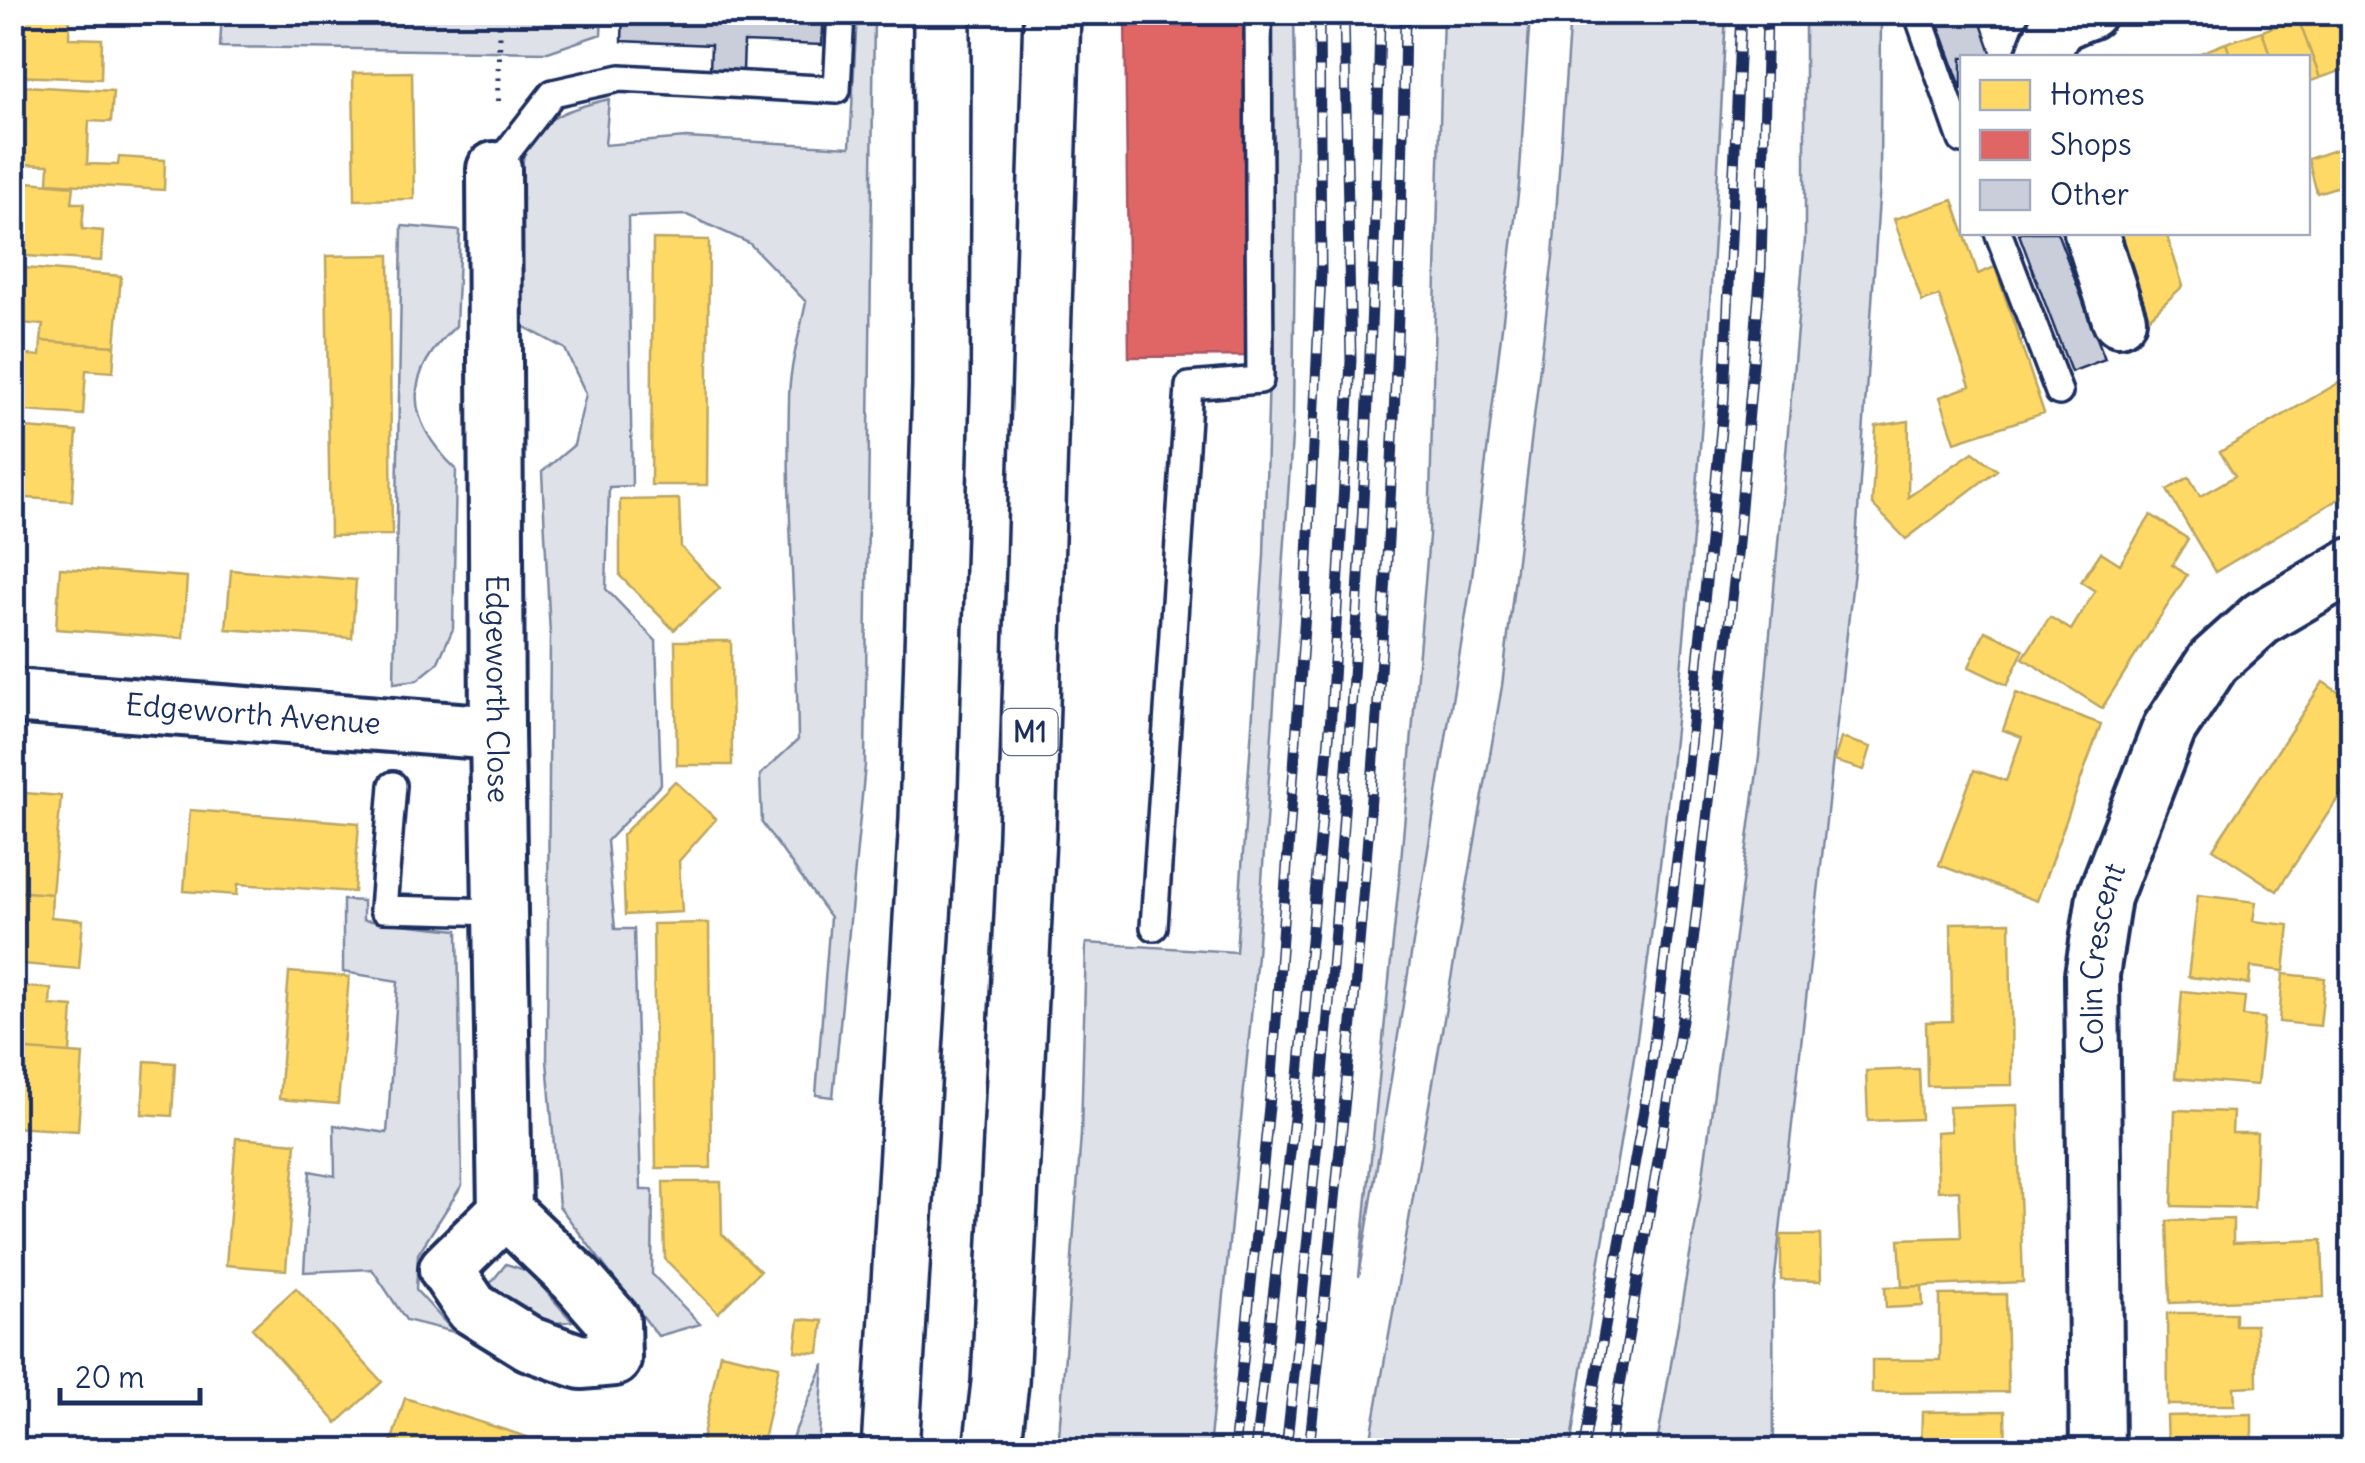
<svg xmlns="http://www.w3.org/2000/svg" width="2365" height="1463" font-family="Delius,sans-serif">
  <style>
    .green { fill: #dee1e7; stroke: #7c88a2; stroke-width: 2.5 }
    .homes { fill: #ffd966; stroke: #bba664; stroke-width: 2.5 }
    .shops { fill: #e06666; stroke: #a55664; stroke-width: 2.5 }
    .building { fill: #caceda; stroke: #1b2f5e; stroke-width: 2.5 }
    .lines { fill: none; stroke-linecap: round; stroke-linejoin: round }
    .lane-casing { stroke: #1b2f5e; stroke-width: 32 }
    .street-casing { stroke: #1b2f5e; stroke-width: 60 }
    .highway-casing { stroke: #1b2f5e; stroke-width: 62 }
    .path { stroke: #1b2f5e; stroke-width: 6; stroke-dasharray: 2.5 8; stroke-linecap: butt }
    .lane { stroke: #fff; stroke-width: 25 }
    .street { stroke: #fff; stroke-width: 52 }
    .highway { stroke: #fff; stroke-width: 55 }
    .rail-casing { stroke: #1b2f5e; stroke-width: 11 }
    .rail { stroke: #fff; stroke-width: 8; stroke-dasharray: 22; stroke-linecap: butt }
    .labels { text-anchor: middle; stroke-width: 10; stroke-linejoin: round; paint-order: stroke }
    .shield { fill: #fff; stroke: #5f6d8e; stroke-width: 2.5 }
    .shield-label { font-size: 28px; font-weight: bold; fill: #1b2f5e }
    .street-label { font-size: 30px; fill: #1b2f5e; stroke: #fff }
  </style>
  <rect width="100%" height="100%" fill="#fff"/>
  <filter id="ink" filterUnits="userSpaceOnUse"><feTurbulence type="fractalNoise" baseFrequency=".01" numOctaves="2"/><feDisplacementMap in="SourceGraphic" scale="20" xChannelSelector="R" yChannelSelector="G"/><feConvolveMatrix kernelMatrix="1 2 1 2 8 2 1 2 1" color-interpolation-filters="sRGB"/></filter>
  <g filter="url(#ink)">
    <path class="green" d="M222 13V12L602 13 601 34 548 52 220 47Z
      M857 13H874L865 765 833 1097 816 1095 830 917 762 823 760 775 798 740C797 627 786 514 789 400 789 368 800 333 806 302L749 243 687 215 628 217 632 486 609 487 606 589 656 641 661 784 607 841 615 929H634L641 1190H653L652 1274 700 1324 658 1336 559 1206 547 1060 550 635 542 472 574 445 586 394 565 349 521 325C521 292 514 161 529 141 549 113 577 107 609 99L605 145 686 138 850 147Z
      M1273 13H1294L1296 134 1293 422 1257 955 1209 1450H1058L1081 1134 1086 943 1236 952 1264 556 1273 221Z
      M1443 13H1530L1519 186 1472 577 1359 1277 1400 872 1429 536Z
      M1570 13H1726C1710 344 1688 675 1642 1004 1621 1153 1590 1301 1570 1450H1369L1502 686 1553 257Z
      M1805 13H1881L1880 183 1854 571 1773 1294 1774 1450H1656L1700 1198 1759 757 1805 239Z
      M402 226 460 231 456 326C402 375 405 420 456 469L453 629 437 664 417 680 394 683Z
      M343 900 363 901V920L458 930 462 1185 418 1254 416 1290 454 1332 406 1320 372 1269 304 1272 310 1171 335 1176 334 1125 387 1133 398 981 343 972Z
      M506 1264 528 1271 572 1321 547 1324 513 1306 490 1284Z
      M824 1364 818 1450H787Z"/>
    <path class="homes" d="M12 12H70L69 38 102 39 101 79 12 76Z
      M2315 12H2337L2352 56V67L2320 78 2298 18Z
      M2337 12H2352V56Z
      M2298 18 2320 78 2308 82V58H2271L2262 31Z
      M2262 31 2271 58H2231L2226 43Z
      M2226 43 2231 58H2190V57Z
      M412 72 414 199 355 200 353 73Z
      M24 86 113 91 111 122 89 121 87 164 118 165 119 157 165 160 164 190 48 183 49 165 19 164Z
      M2346 146 2352 165V182L2317 193 2308 159Z
      M27 182 74 186 72 203H84L82 229 103 231 101 261 12 255 15 198H25Z
      M1953 200 1978 274 1995 267 2044 413 1955 442 1940 397 1970 386 1939 296 1922 302 1894 219Z
      M2118 232H2166L2183 286 2149 318Z
      M653 239 709 240 707 485H651Z
      M389 255 392 535 330 536 326 256Z
      M12 267 121 276 115 346 41 341 43 325 12 322Z
      M41 341 115 346 113 372 86 370 83 415 12 410V372H15L17 354 40 356Z
      M2342 381 2352 399V491L2215 572 2167 490 2189 477 2200 496 2235 476 2220 452Z
      M1909 421 1908 497 1973 452 1997 470 1906 539 1872 504 1876 426Z
      M12 427 77 432 72 501 12 497Z
      M679 499 681 547 720 588 674 630 620 576V500Z
      M2151 515 2188 539 2172 565 2187 575 2102 708 2023 658 2050 617 2071 630 2095 591 2081 582 2101 552 2120 564Z
      M60 568 187 577 183 638 56 629Z
      M231 570 356 580 352 638 226 629Z
      M1985 631 2024 649 2007 685 1969 667Z
      M675 641H731L732 765H677Z
      M2323 682 2352 701V725L2348 732 2352 736V777L2277 891 2213 849Z
      M2016 693 2101 724 2037 901 1939 865 1974 770 2006 781 2022 737 2003 730Z
      M1841 738 1871 747 1864 770 1834 761Z
      M675 781 716 819 679 861 682 912 625 915 622 835Z
      M12 792 61 796 52 894 12 891Z
      M190 810 359 823 354 892 238 884 237 895 184 891Z
      M12 891 52 894 51 917 83 920 79 969 12 963Z
      M2198 895 2256 902 2253 921 2289 925 2284 971 2251 967 2249 984 2188 977Z
      M2010 922 2012 1085 1927 1086 1926 1022 1952 1021 1951 923Z
      M709 923 711 1168H656L653 924Z
      M289 972 349 977 338 1104 279 1099Z
      M2283 974 2325 978 2320 1026 2279 1022Z
      M12 985 51 989 50 1005 73 1007 70 1053 12 1049Z
      M2182 991 2245 997 2243 1016 2264 1018 2257 1085 2175 1078Z
      M12 1049 83 1054 78 1131 12 1127Z
      M145 1061 175 1063 172 1116 142 1114Z
      M1919 1069 1921 1119 1868 1121 1866 1071Z
      M2017 1105 2023 1282 1902 1287 1899 1239 1961 1237 1959 1190 1938 1191 1936 1132 1951 1131 1949 1107Z
      M2175 1110 2233 1112 2232 1133H2257L2254 1208 2172 1206Z
      M236 1138 296 1143 286 1270 226 1265Z
      M663 1182H721L722 1234 760 1271 718 1313 665 1259Z
      M2233 1219V1243L2322 1240 2324 1297 2170 1303 2167 1221Z
      M1781 1235H1820L1821 1281 1781 1280Z
      M1922 1286 1923 1306 1886 1308 1885 1287Z
      M296 1288 382 1382 337 1423 252 1328Z
      M2006 1294 2008 1392 1872 1393V1360H1940V1295Z
      M2167 1313H2235V1325H2256L2257 1386 2234 1387 2235 1405H2168Z
      M799 1319 823 1321 819 1353 795 1351Z
      M720 1353 779 1366 761 1450H700Z
      M405 1398 527 1437 523 1450H389Z
      M2005 1411 2006 1450H1921L1922 1412Z
      M2252 1414V1450H2168L2167 1416Z"/>
    <path class="shops" d="M1125 12H1249L1253 356 1129 357Z"/>
    <path class="building" d="M623 12H824L822 45 744 42 743 71 710 70 711 45 622 41Z
      M1934 12H1977L1993 58H1962V90Z
      M2023 232H2057L2105 359 2071 372 2019 234Z"/>
    <g class="lines">
      <defs>
        <path id="lane" d="M1917 12 1962 140
          M494 169 553 93 620 78 837 90 841 12
          M1998 232 2059 392
          M393 785 383 909 500 912
          M1154 927 1189 386 1260 380 1258 12"/>
        <g id="street">
          <path d="M2043 58C2054 25 2058 23 2089 12"/>
          <path id="s1" d="M494 169 497 733 505 1211 446 1269 472 1308 530 1344 581 1362 614 1359 613 1321 576 1279 505 1211"/>
          <path d="M2091 232 2119 319"/>
          <path id="s2" d="M12 696 497 733"/>
          <path id="s3" d="M2097 1450 2092 975 2104 897 2169 729 2213 662 2262 618 2352 565"/>
        </g>
        <path id="highway" d="M890 1450 928 819 941 385 942 12
          M992 1450 1000 1383 1027 836 1052 12"/>
      </defs>
      <use href="#lane" class="lane-casing"/>
      <use href="#street" class="street-casing"/>
      <use href="#highway" class="highway-casing"/>
      <path class="path" d="M498 101 500 12"/>
      <use href="#lane" class="lane"/>
      <use href="#street" class="street"/>
      <use href="#highway" class="highway"/>
      <defs>
        <path id="rail" d="M1234 1450 1272 1077 1306 599 1321 273 1319 12
          M1255 1450 1299 1076 1331 715 1351 360 1344 12
          M1286 1450C1338 973 1372 493 1380 12
          M1309 1450C1334 1215 1358 980 1375 744 1393 501 1402 256 1405 12
          M1583 1450 1650 1076 1685 795 1724 399 1741 12
          M1609 1450 1689 978 1737 555 1761 268 1767 12"/>
      </defs>
      <use href="#rail" class="rail-casing"/>
      <use href="#rail" class="rail"/>
    </g>
  </g>
  <g class="labels">
    <rect class="shield" x="1002.5" y="709" width="55" height="46" rx="8"/>
    <g class="shield-label">
      <text x="1030" y="742">M1</text>
    </g>
    <g class="street-label">
      <text dy="10" stroke="none"><textPath href="#s1" startOffset="520">Edgeworth Close</textPath></text>
      <text dy="10" stroke="none"><textPath href="#s2" startOffset="242">Edgeworth Avenue</textPath></text>
      <text dy="10" stroke="none"><textPath href="#s3" startOffset="492">Colin Crescent</textPath></text>
    </g>
  </g>
  <rect width="2365" height="1463" fill="none" stroke="#fff" stroke-width="50"/>
  <rect x="25" y="25" width="2315" height="1413" fill="none" stroke="#1b2f5e" stroke-width="4" filter="url(#ink)"/>
  <rect x="1960" y="55" width="350" height="180" fill="#ffffff" stroke="#a4acbf" stroke-width="2.5"/>
  <rect x="1980" y="80" width="50" height="30" fill="#ffd966" stroke="#a4acbf" stroke-width="2.5"/>
  <text x="2050" y="105" font-size="30" fill="#1b2f5e">Homes</text>
  <rect x="1980" y="130" width="50" height="30" fill="#e06666" stroke="#a4acbf" stroke-width="2.5"/>
  <text x="2050" y="155" font-size="30" fill="#1b2f5e">Shops</text>
  <rect x="1980" y="180" width="50" height="30" fill="#caceda" stroke="#a4acbf" stroke-width="2.5"/>
  <text x="2050" y="205" font-size="30" fill="#1b2f5e">Other</text>
  <path d="M60 1388v15h140v-15" fill="none" stroke="#1b2f5e" stroke-width="5"/>
  <text x="75" y="1388" font-size="30" fill="#1b2f5e" stroke="#ffffff" stroke-width="8" paint-order="stroke">20 m</text>
</svg>
